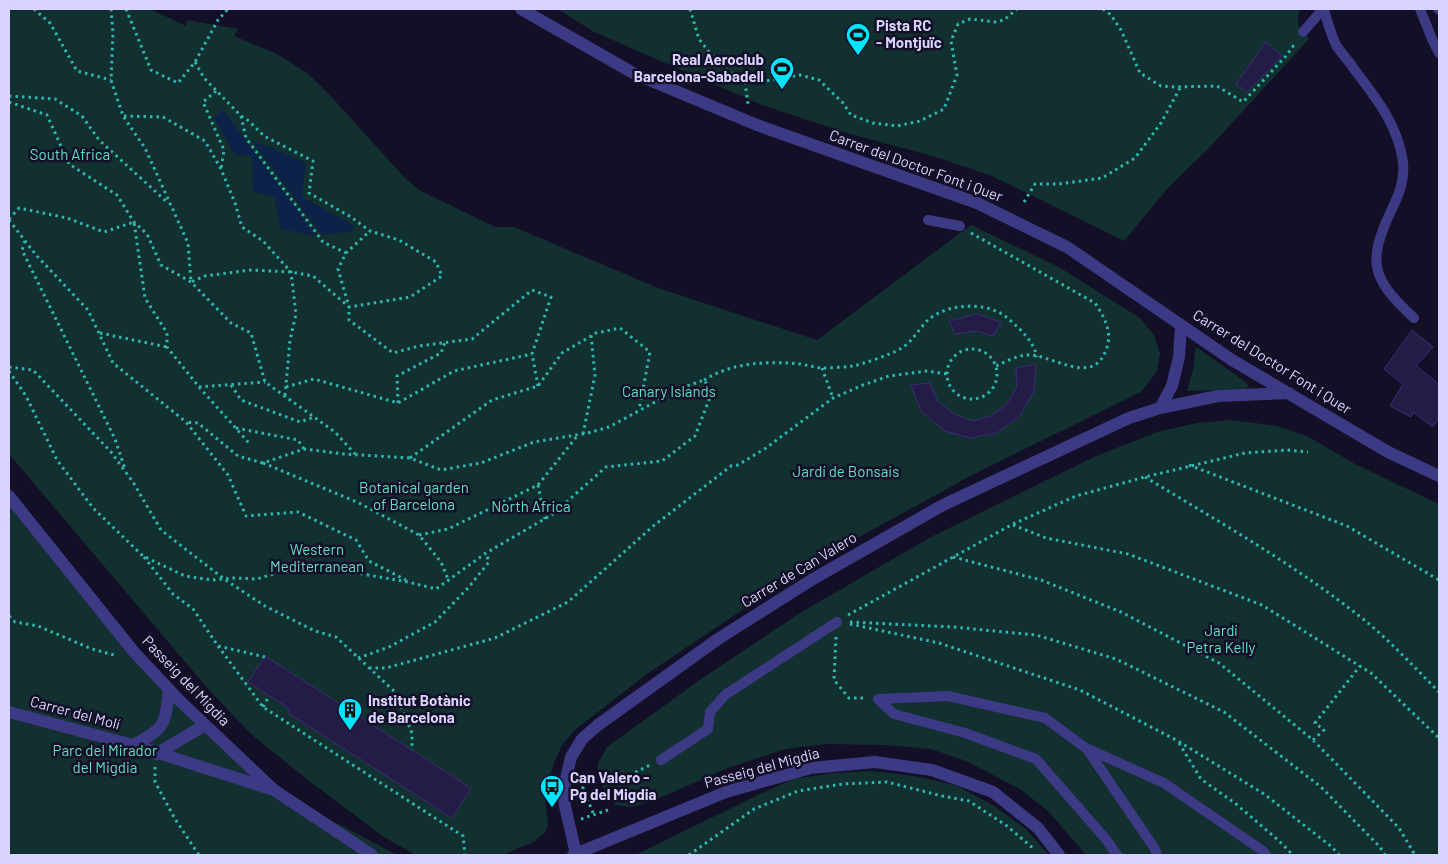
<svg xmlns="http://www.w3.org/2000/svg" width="1448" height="864" font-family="Barlow,sans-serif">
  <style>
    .green { fill: #12302f }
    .water { fill: #0c2248 }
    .building { fill: #241b47; stroke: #3b2d73 }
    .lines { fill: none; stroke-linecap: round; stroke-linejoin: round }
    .path { stroke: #2fb8b0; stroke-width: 3; stroke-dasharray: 2.5 4; stroke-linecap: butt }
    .lane { stroke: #3d3a85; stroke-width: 10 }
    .street { stroke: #3d3a85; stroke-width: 12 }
    .labels { text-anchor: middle; stroke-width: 5; stroke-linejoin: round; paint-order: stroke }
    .poi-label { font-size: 15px; font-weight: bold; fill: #d9d4ff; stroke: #130f26; text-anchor: start }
    .park-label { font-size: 15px; fill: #5fe0c0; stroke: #130f26 }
    .street-label { font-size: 15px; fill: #d9d4ff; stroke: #130f26 }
  </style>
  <rect width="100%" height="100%" fill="#130f26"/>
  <path class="green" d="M9 9H150L186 26 187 20 238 29 234 36 277 54 307 73 327 92 404 177 419 190 495 227H514L658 288 817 340 971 225 1059 267 1140 318 1154 335 1160 353 1157 371 1141 392 976 473 814 562 647 674 576 729 562 745 553 766 545 797 548 824 546 831 534 842 505 854V855H416L384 837 308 780 251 734 209 690 9 454Z
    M558 9H1299L1298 25 1309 39 1210 147 1168 188 1124 241 992 176 933 156 850 134 762 105 594 32Z
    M1198 348 1247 383 1248 387 1245 389 1187 391 1194 366 1195 349Z
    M1230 420 1277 426 1307 436 1355 464 1439 504V855H1086L1049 812 1020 789 966 761 931 749 885 745 826 744 785 749 728 768 655 800 631 807 615 805 598 780V763L607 747 701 679 800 613 931 537 1094 457 1157 432 1197 423Z
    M9 496 134 652 274 790 397 855H9Z
    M872 771 915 776 955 785 993 805 1026 829 1049 855H635L764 792 794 779 833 773Z"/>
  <path class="water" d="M223 110 317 236 281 229 274 197 253 191 252 156 235 155 214 117Z
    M252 141 272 148 306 163 302 197 353 225V231L322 235Z"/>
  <path class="building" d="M1266 42 1282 56 1247 92 1236 84Z
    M977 314 1001 322 993 336 976 331 955 334 949 321Z
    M1412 330 1433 347 1416 366 1439 384V418L1433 427 1413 412 1411 417 1390 406 1403 384 1384 369Z
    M1036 364 1034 391 1019 417 997 433 970 438 945 431 921 411 911 385 930 383 938 402 956 415 973 421 991 416 1006 405 1017 387 1016 368Z
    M265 656 471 788 452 818 288 713 290 709 248 682Z"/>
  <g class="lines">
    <path class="path" d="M34 9 50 23 77 71 111 80
      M111 9 113 33 111 80 123 116 145 148 188 243 191 282 205 276 251 270 291 272 313 276 349 307 338 269 346 253 370 231
      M126 9 151 70 178 83 195 62 218 20 228 9
      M690 9 699 39 713 57 724 68 745 82H760L800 75 819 80 843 103 851 115 873 123 897 126 920 121 944 109 957 75 951 41 958 24 970 19 995 22 1004 20 1017 9
      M1103 9 1111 15 1121 30 1140 73 1161 86 1175 87 1217 86 1243 102 1286 56 1296 42
      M195 62 204 78 241 116 249 121 264 136 313 161 309 193 351 217 370 231 399 240 436 262 442 276 410 297 349 307V320L393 353 419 346 472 339 532 290 551 297 532 354 538 386
      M745 82 748 104
      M216 91 203 102 224 150 221 169
      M9 96 55 99 82 116 99 140 168 203
      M9 102 47 115 69 164 117 195 134 222 147 234 161 265 191 282 231 323 251 333 265 382 335 432 355 454
      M124 116 163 117 205 141 221 169 235 203 242 227 263 241 291 272 296 314 290 340 285 396
      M241 116 246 138 323 242 346 253
      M1024 202 1035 184H1059L1102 178 1135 158 1161 123 1180 88
      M9 219 19 208 67 218 104 232 134 222 145 298 167 333V347L199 387 249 443
      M9 220 36 255 88 310 113 363 186 422 228 475 246 516 298 512 356 540 369 561 406 580
      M971 233 1095 303C1105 318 1113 333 1106 350 1092 388 1051 353 1026 355 1016 356 1005 362 996 366
      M25 241 22 250 115 439 125 469
      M100 333 167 347
      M947 374a25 25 0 1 1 50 0a25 25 0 1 1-50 0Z
      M9 367 33 370 111 452 133 482 161 530 224 579 265 606 315 631 336 637 394 691 412 733V750
      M822 368 833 398
      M9 371 26 396 57 460 93 508 143 556 185 576 212 580 234 578 257 579 283 571 323 567 408 582 436 589 486 553 553 514 606 467 662 461 695 436 712 392 704 380 679 389 609 427 588 433 534 442 481 463 441 470 410 458 344 454 304 449 263 463 238 456 198 423 186 422
      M704 380C733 362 768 361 800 364 808 365 815 368 823 368 832 368 844 367 853 366 863 364 892 354 900 349 912 343 919 328 929 319 951 302 991 301 1011 321 1023 332 1033 341 1037 357
      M231 385 241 400 300 422 314 417
      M199 387 265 382
      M286 387 314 379 398 403 454 371 532 354
      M398 403 397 376 441 353 445 342
      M236 428 298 440 304 449
      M583 434 595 375 591 335
      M410 458 492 400 538 386 562 353 596 333 620 328 650 352 639 410
      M263 463 359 503 419 535 441 562 448 579
      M1189 465 1347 526 1439 580
      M1145 477C1221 523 1299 567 1368 623 1393 644 1416 669 1439 692
      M538 485 545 519
      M1013 525 1046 538 1128 554 1262 605 1371 673 1439 738
      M419 535 448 529 538 485 578 435
      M144 557 173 594 193 609 218 646 265 657
      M953 557 1041 580 1121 612 1219 663 1313 740 1399 828 1415 855
      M848 615 1013 524 1076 496 1145 477 1245 453 1287 450 1308 452
      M9 616 15 622 38 626 92 649 114 655
      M850 622 953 627 1036 635 1116 659 1224 712 1321 787 1380 847 1385 855
      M850 624 939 643 1080 690 1178 741 1264 794 1332 847 1339 855
      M836 637 834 680 849 698H866
      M218 646 263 707 463 836 465 855
      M358 658 389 647 435 622 468 588 489 562 486 553
      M369 668H386L495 638 568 602 652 527 731 466 738 465 766 448 833 398 863 385 889 376 927 371 947 374
      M263 707 269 696
      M1313 740 1324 730 1315 723 1360 666
      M1179 743 1201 779 1236 804 1278 840 1293 855
      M155 767V782L175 819 199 855
      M583 780V789L594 815
      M612 784 650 765
      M581 819 611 809
      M689 855 754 809 798 791 843 784 887 782 942 796 969 801 1007 826 1034 849"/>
    <path class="lane" d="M1324 9C1327 21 1331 34 1336 45 1341 53 1349 61 1354 69 1376 98 1398 125 1403 162 1405 180 1399 194 1392 209 1366 263 1372 279 1414 318
      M1420 9 1432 39 1439 53
      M1438 9 1439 10
      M1303 32 1323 9
      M928 220 960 226
      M1088 749 1164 783 1263 851 1266 855
      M661 760 708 729 710 712 725 695 837 622
      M1117 855 1105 838 1036 759 965 733 894 714 878 699 948 696 1045 718 1087 749 1155 849 1157 855"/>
    <path class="street" d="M521 9 635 74 757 125 977 203 1067 247 1232 360 1388 452 1439 476
      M1160 408 1172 386 1179 357 1181 326
      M9 496 134 652 180 701 274 790 372 855
      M9 712 133 745 271 789
      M133 745C166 728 165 725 169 689
      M156 754 205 725
      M576 854 565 806 564 795 565 783 571 757 582 739 598 725 718 639 813 579 943 505 1129 418 1160 408 1218 396 1289 393
      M573 855 726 792 811 768 875 762 932 770 993 792 1038 828 1059 855"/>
  </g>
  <defs>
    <symbol id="stadium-pin" viewBox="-11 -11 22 30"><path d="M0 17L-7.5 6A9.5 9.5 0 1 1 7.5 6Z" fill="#00e5ff" stroke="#130f26"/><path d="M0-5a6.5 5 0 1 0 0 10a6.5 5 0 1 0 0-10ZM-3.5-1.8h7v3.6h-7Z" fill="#111"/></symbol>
    <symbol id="building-pin" viewBox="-11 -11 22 30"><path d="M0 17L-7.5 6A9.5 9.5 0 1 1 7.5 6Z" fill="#00e5ff" stroke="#130f26"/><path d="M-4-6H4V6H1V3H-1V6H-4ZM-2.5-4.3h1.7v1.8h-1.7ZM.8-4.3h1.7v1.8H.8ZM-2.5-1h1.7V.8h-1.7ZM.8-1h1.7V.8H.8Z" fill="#111"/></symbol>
    <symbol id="bus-pin" viewBox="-11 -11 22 30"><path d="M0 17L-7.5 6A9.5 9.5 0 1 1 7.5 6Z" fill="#00e5ff" stroke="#130f26"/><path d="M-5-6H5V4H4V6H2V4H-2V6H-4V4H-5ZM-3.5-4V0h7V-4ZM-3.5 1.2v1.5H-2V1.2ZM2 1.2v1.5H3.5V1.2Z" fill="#111"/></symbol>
  </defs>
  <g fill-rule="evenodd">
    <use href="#stadium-pin" x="844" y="21" width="28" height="38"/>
    <use href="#stadium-pin" x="768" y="55" width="28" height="38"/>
    <use href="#building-pin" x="336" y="696" width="28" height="38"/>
    <use href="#bus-pin" x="538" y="773" width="28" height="38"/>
  </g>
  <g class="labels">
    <g class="poi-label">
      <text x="876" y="31">Pista RC<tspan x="876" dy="17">- Montjuïc</tspan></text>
      <text x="764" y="65" text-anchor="end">Real Aeroclub<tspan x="764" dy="17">Barcelona-Sabadell</tspan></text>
      <text x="368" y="706">Institut Botànic<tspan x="368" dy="17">de Barcelona</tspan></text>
      <text x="570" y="783">Can Valero -<tspan x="570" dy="17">Pg del Migdia</tspan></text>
    </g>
    <g class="park-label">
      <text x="70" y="160">South Africa</text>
      <text x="669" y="397">Canary Islands</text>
      <text x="846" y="477">Jardí de Bonsais</text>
      <text x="414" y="493">Botanical garden<tspan x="414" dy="17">of Barcelona</tspan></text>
      <text x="531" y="512">North Africa</text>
      <text x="317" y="555">Western<tspan x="317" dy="17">Mediterranean</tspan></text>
      <text x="1221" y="636">Jardí<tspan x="1221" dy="17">Petra Kelly</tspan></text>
      <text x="105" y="756">Parc del Mirador<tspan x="105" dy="17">del Migdia</tspan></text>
    </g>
    <g class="street-label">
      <text transform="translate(916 166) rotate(20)" y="5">Carrer del Doctor Font i Quer</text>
      <text transform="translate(1272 362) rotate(32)" y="5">Carrer del Doctor Font i Quer</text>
      <text transform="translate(799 570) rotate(-31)" y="5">Carrer de Can Valero</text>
      <text transform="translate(186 681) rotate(46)" y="5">Passeig del Migdia</text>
      <text transform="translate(75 713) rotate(15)" y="5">Carrer del Molí</text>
      <text transform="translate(762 768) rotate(-15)" y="5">Passeig del Migdia</text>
    </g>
  </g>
  <rect width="1448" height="864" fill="none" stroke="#d9d4ff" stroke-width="20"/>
</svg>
